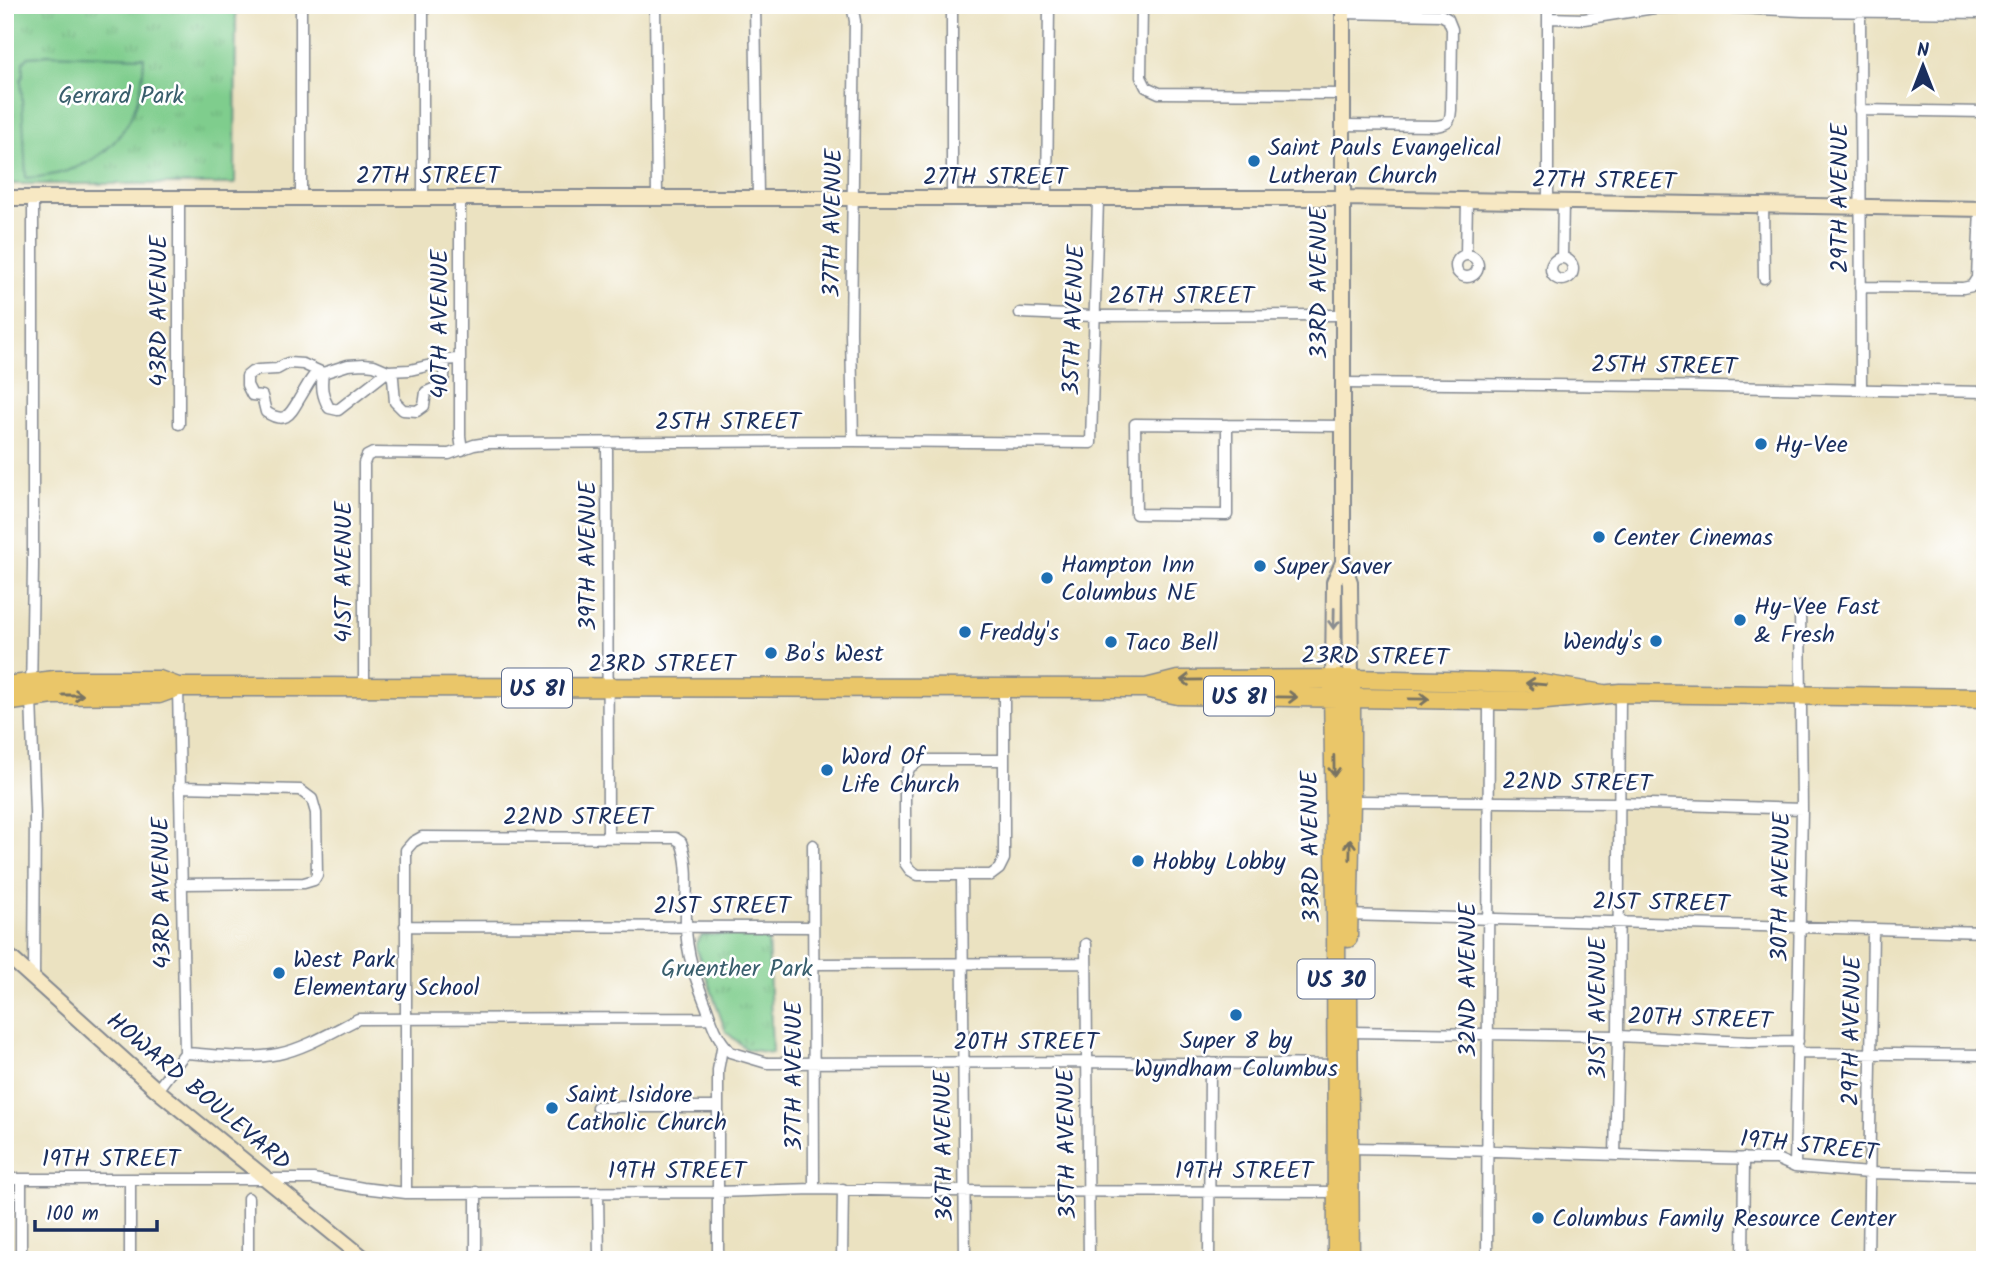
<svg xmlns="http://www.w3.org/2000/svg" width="1990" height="1265" font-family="Kalam,sans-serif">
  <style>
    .grass { fill: url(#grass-tufts); stroke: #4d7e76; stroke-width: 2 }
    .pitch { fill: #7fcd8d; stroke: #4d7e76; stroke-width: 2 }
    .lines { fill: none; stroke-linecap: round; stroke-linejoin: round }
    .street-casing { stroke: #838890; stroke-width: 13 }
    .secondary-casing { stroke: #838890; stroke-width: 18 }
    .highway-casing { stroke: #838890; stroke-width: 21 }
    .street { stroke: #fff; stroke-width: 10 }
    .secondary { stroke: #f7e8c3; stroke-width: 14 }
    .highway { stroke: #eac669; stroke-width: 18 }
    .oneway { stroke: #898c90 }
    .oneway2 { stroke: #787363 }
    .poi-dot { fill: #1f6fb2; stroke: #fff; stroke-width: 2.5 }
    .labels { text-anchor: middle; stroke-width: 5; stroke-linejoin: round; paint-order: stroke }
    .shield { fill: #fff; stroke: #5f6d8e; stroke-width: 2 }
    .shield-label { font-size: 23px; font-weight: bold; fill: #1b2f5e }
    .park-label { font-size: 24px; fill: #395e6c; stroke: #fff }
    .poi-label { font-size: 24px; fill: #1b2f5e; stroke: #fff; text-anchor: start }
    .street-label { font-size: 24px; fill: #1b2f5e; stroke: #fff }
  </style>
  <defs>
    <pattern id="grass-tufts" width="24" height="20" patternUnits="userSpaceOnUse" patternTransform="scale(1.75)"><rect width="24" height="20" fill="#7fcd8d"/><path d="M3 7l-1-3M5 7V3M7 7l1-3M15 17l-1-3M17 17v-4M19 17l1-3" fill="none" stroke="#6db07c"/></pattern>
  </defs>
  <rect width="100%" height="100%" fill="#fff"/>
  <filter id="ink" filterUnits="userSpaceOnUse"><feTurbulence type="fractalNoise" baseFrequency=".0143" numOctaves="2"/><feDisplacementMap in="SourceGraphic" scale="14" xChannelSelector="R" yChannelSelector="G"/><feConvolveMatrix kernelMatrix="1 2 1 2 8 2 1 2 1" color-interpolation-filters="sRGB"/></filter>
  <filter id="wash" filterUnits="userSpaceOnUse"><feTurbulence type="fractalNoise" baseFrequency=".00686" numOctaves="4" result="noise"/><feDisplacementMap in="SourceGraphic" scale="28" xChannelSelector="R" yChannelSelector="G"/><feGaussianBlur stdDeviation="1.57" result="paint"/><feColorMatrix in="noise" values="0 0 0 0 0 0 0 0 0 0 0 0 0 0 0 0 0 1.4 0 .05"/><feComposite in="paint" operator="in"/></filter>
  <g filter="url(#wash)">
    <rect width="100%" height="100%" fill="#ebe2c1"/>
    <path class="grass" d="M5 5H236L235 184H5Z
      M768 933 772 1053 746 1049 726 1032 696 948V943L702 935Z"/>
    <path class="pitch" d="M45 54 144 57C142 131 101 174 26 178L21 79 23 76V62L28 57 42 56Z"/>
  </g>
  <g filter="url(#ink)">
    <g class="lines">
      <defs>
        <path id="street" d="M301 5V198
          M655 5 657 198
          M755 5 758 197
          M852 5 855 21 851 332 853 441
          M952 5V199
          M1142 5 1141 77 1146 87 1159 93 1343 94
          M1548 5V201
          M1860 6 1861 390
          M1343 13 1441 15 1448 19 1452 29 1451 110C1450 122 1449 124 1436 126L1343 125
          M1548 18 1584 19 1654 8 1717 7 1802 11 1985 13
          M1859 110 1985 112
          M33 198V565L31 697 35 813 34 979
          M423 198V5
          M460 198V436L462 450
          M1047 199 1049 5
          M1763 205 1764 278
          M1466 254 1467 200
          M1456 266a11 11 0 1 1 22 0a11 11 0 1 1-22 0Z
          M1562 258 1563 202
          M1551 269a11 11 0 1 1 22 0a11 11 0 1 1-22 0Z
          M1860 287 1963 288 1972 286 1977 278 1980 209
          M1020 313 1093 316 1342 315
          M317 371C311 379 306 387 301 396 291 412 287 426 266 412L262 396 252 395 247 385V376L252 372 258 370 277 369 288 363 303 364 323 373 348 365 364 364 374 365 388 371 410 370 431 365 439 360 460 359
          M323 373C321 386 322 396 329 408L338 410 388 371 393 378 395 402 403 410 417 411 424 406 426 392 440 386 444 377 445 359
          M1342 383 1660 386 1985 392
          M179 424V198
          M1135 424 1227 425V515L1136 514Z
          M1227 425 1342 426
          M607 443 608 837
          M364 688V463L367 456 373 453 449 454 474 445 487 443 853 441 1091 443 1098 199
          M1003 760H921L910 767 905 777V863L910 870 918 875H991L999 869 1004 859V688
          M179 787 300 790 312 799 316 813 317 875 314 880 304 883 181 884
          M1351 801 1619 803 1802 809
          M813 845 814 1189
          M962 875 965 1260
          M1345 915 1985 932
          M405 926 813 927
          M1086 944 1089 1260
          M813 964 1086 963
          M1349 1032 1618 1036 1749 1042 1798 1041
          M723 1043 730 1052 767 1063 1086 1062 1336 1065
          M185 1053C216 1055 247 1060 278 1054 304 1049 334 1031 358 1019L710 1018
          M1798 1053 1985 1055
          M157 1090 185 1053 178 687
          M597 1107H717
          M1347 1148C1490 1149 1633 1157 1777 1159L1795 1167 1869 1173 1985 1176
          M1615 1155 1618 1036 1620 693
          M1795 1167 1802 809 1800 607
          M5 1179H313L363 1188 406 1193 717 1192 814 1189 926 1191 1341 1192
          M21 1179V1260
          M130 1179V1260
          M476 1192V1260
          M598 1192 599 1260
          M406 1193V850L413 842 422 837 675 838 681 842C691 867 685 897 686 924 686 954 696 980 707 1008 711 1020 715 1033 723 1043L718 1070V1260
          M248 1198V1260
          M842 1260 843 1189
          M1209 1260 1210 1063
          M1487 1260 1489 701
          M1743 1260 1744 1158
          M1868 1260 1873 929"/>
        <path id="secondary" d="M1343 5V562L1350 582 1351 679
          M5 198H1343L1985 209
          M1333 679 1334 582 1343 562
          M5 953 157 1090 366 1260"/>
        <path id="highway" d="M5 686 55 680H159L178 687 1146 688 1178 680 1351 679 1536 683 1603 694
          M1333 686 1336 915 1337 1260
          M1149 689 1178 695 1536 701 1620 693 1985 698
          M5 702 53 695 159 694 178 687
          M1348 938 1351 801V686
          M1348 994 1350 1260"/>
      </defs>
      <use href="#street" class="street-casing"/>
      <use href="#secondary" class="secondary-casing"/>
      <use href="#highway" class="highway-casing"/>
      <use href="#street" class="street"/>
      <use href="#secondary" class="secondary"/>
      <use href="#highway" class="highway"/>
    </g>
    <defs><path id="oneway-shaft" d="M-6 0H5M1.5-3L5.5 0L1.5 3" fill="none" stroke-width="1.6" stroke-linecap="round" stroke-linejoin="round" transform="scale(1.75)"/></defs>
    <use class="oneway" href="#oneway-shaft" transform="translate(1334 619) rotate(91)"/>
    <g class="oneway2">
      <use href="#oneway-shaft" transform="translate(1191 680) rotate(179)"/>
      <use href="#oneway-shaft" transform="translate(1536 684) rotate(-175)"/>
      <use href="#oneway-shaft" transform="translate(73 695)"/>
      <use href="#oneway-shaft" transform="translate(1287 697) rotate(1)"/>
      <use href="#oneway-shaft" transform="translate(1419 699) rotate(1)"/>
      <use href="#oneway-shaft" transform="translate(1334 766) rotate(89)"/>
      <use href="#oneway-shaft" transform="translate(1350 849) rotate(-89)"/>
    </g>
  </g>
  <g class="poi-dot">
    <circle cx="1254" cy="161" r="7"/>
    <circle cx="1761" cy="444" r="7"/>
    <circle cx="1599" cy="537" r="7"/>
    <circle cx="1260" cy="566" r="7"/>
    <circle cx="1047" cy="578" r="7"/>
    <circle cx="1740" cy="620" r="7"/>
    <circle cx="965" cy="632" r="7"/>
    <circle cx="1656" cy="641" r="7"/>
    <circle cx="1111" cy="642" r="7"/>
    <circle cx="771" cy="653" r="7"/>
    <circle cx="827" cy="770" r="7"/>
    <circle cx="1138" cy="861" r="7"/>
    <circle cx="279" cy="973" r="7"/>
    <circle cx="1236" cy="1015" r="7"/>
    <circle cx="552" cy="1108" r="7"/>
    <circle cx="1538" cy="1218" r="7"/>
  </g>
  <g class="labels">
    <g class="shield">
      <rect x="502" y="668.5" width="70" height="39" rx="5"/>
      <rect x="1204" y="676.5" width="70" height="39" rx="5"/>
      <rect x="1297.5" y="959.5" width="77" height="39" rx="5"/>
    </g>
    <g class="shield-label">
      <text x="537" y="696">US 81</text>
      <text x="1239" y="704">US 81</text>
      <text x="1336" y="987">US 30</text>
    </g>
    <g class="park-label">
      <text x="121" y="103">Gerrard Park</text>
      <text x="737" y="976">Gruenther Park</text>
    </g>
    <g class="poi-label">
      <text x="1268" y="155">Saint Pauls Evangelical<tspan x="1268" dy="28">Lutheran Church</tspan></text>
      <text x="1775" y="452">Hy-Vee</text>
      <text x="1613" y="545">Center Cinemas</text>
      <text x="1061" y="572">Hampton Inn<tspan x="1061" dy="28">Columbus NE</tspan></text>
      <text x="1274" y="574">Super Saver</text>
      <text x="1754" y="614">Hy-Vee Fast<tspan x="1754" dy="28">&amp; Fresh</tspan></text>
      <text x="979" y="640">Freddy's</text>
      <text x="1642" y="649" text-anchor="end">Wendy's</text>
      <text x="1125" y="650">Taco Bell</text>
      <text x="785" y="661">Bo's West</text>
      <text x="841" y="764">Word Of<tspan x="841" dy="28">Life Church</tspan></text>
      <text x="1152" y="869">Hobby Lobby</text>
      <text x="293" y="967">West Park<tspan x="293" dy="28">Elementary School</tspan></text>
      <text x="1236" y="1048" text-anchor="middle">Super 8 by<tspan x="1236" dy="28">Wyndham Columbus</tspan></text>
      <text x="566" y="1102">Saint Isidore<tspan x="566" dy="28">Catholic Church</tspan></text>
      <text x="1552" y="1226">Columbus Family Resource Center</text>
    </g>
    <g class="street-label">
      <text x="428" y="183">27TH STREET</text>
      <text x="995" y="184">27TH STREET</text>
      <text transform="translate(1604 180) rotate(1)" y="8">27TH STREET</text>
      <text transform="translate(1839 198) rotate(-90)" y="8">29TH AVENUE</text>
      <text transform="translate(832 223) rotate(-89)" y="8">37TH AVENUE</text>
      <text transform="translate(1318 283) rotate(-90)" y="8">33RD AVENUE</text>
      <text x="1181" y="303">26TH STREET</text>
      <text transform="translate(158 311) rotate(-90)" y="8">43RD AVENUE</text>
      <text transform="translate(1073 320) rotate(-88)" y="8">35TH AVENUE</text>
      <text transform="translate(439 324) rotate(-90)" y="8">40TH AVENUE</text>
      <text transform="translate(1664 365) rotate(1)" y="8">25TH STREET</text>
      <text x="728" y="429">25TH STREET</text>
      <text transform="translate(587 556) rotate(-90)" y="8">39TH AVENUE</text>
      <text transform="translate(343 572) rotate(-90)" y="8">41ST AVENUE</text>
      <text transform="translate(1375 656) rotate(1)" y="8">23RD STREET</text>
      <text x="662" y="671">23RD STREET</text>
      <text transform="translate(1577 782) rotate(1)" y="8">22ND STREET</text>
      <text x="578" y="824">22ND STREET</text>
      <text transform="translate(1310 847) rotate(-91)" y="8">33RD AVENUE</text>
      <text transform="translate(1780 887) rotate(-89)" y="8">30TH AVENUE</text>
      <text transform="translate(161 893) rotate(-91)" y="8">43RD AVENUE</text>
      <text transform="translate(1661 902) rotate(1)" y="8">21ST STREET</text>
      <text x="722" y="913">21ST STREET</text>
      <text transform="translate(1467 980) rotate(-90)" y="8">32ND AVENUE</text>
      <text transform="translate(1597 1008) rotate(-90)" y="8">31ST AVENUE</text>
      <text transform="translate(1700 1018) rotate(2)" y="8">20TH STREET</text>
      <text transform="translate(1851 1031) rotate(-89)" y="8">29TH AVENUE</text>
      <text x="1026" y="1049">20TH STREET</text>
      <text transform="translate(793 1076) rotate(-90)" y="8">37TH AVENUE</text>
      <text transform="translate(199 1091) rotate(40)" y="8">HOWARD BOULEVARD</text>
      <text transform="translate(1066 1144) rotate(-91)" y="8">35TH AVENUE</text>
      <text transform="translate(1809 1145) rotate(6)" y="8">19TH STREET</text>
      <text transform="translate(943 1146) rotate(-91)" y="8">36TH AVENUE</text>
      <text x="111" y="1166">19TH STREET</text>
      <text x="677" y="1178">19TH STREET</text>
      <text x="1244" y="1178">19TH STREET</text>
    </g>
  </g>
  <rect width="1990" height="1265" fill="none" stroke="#fff" stroke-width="28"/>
  <g transform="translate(1923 66)" stroke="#ffffff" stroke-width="5" paint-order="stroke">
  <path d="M0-5L12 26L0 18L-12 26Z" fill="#1b2f5e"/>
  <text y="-10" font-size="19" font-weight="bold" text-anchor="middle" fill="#1b2f5e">N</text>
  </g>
  <path d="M35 1220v10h122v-10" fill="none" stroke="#1b2f5e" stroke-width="3.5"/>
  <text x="46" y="1220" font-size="21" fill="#1b2f5e" stroke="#ffffff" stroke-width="5" paint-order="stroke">100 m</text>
</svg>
